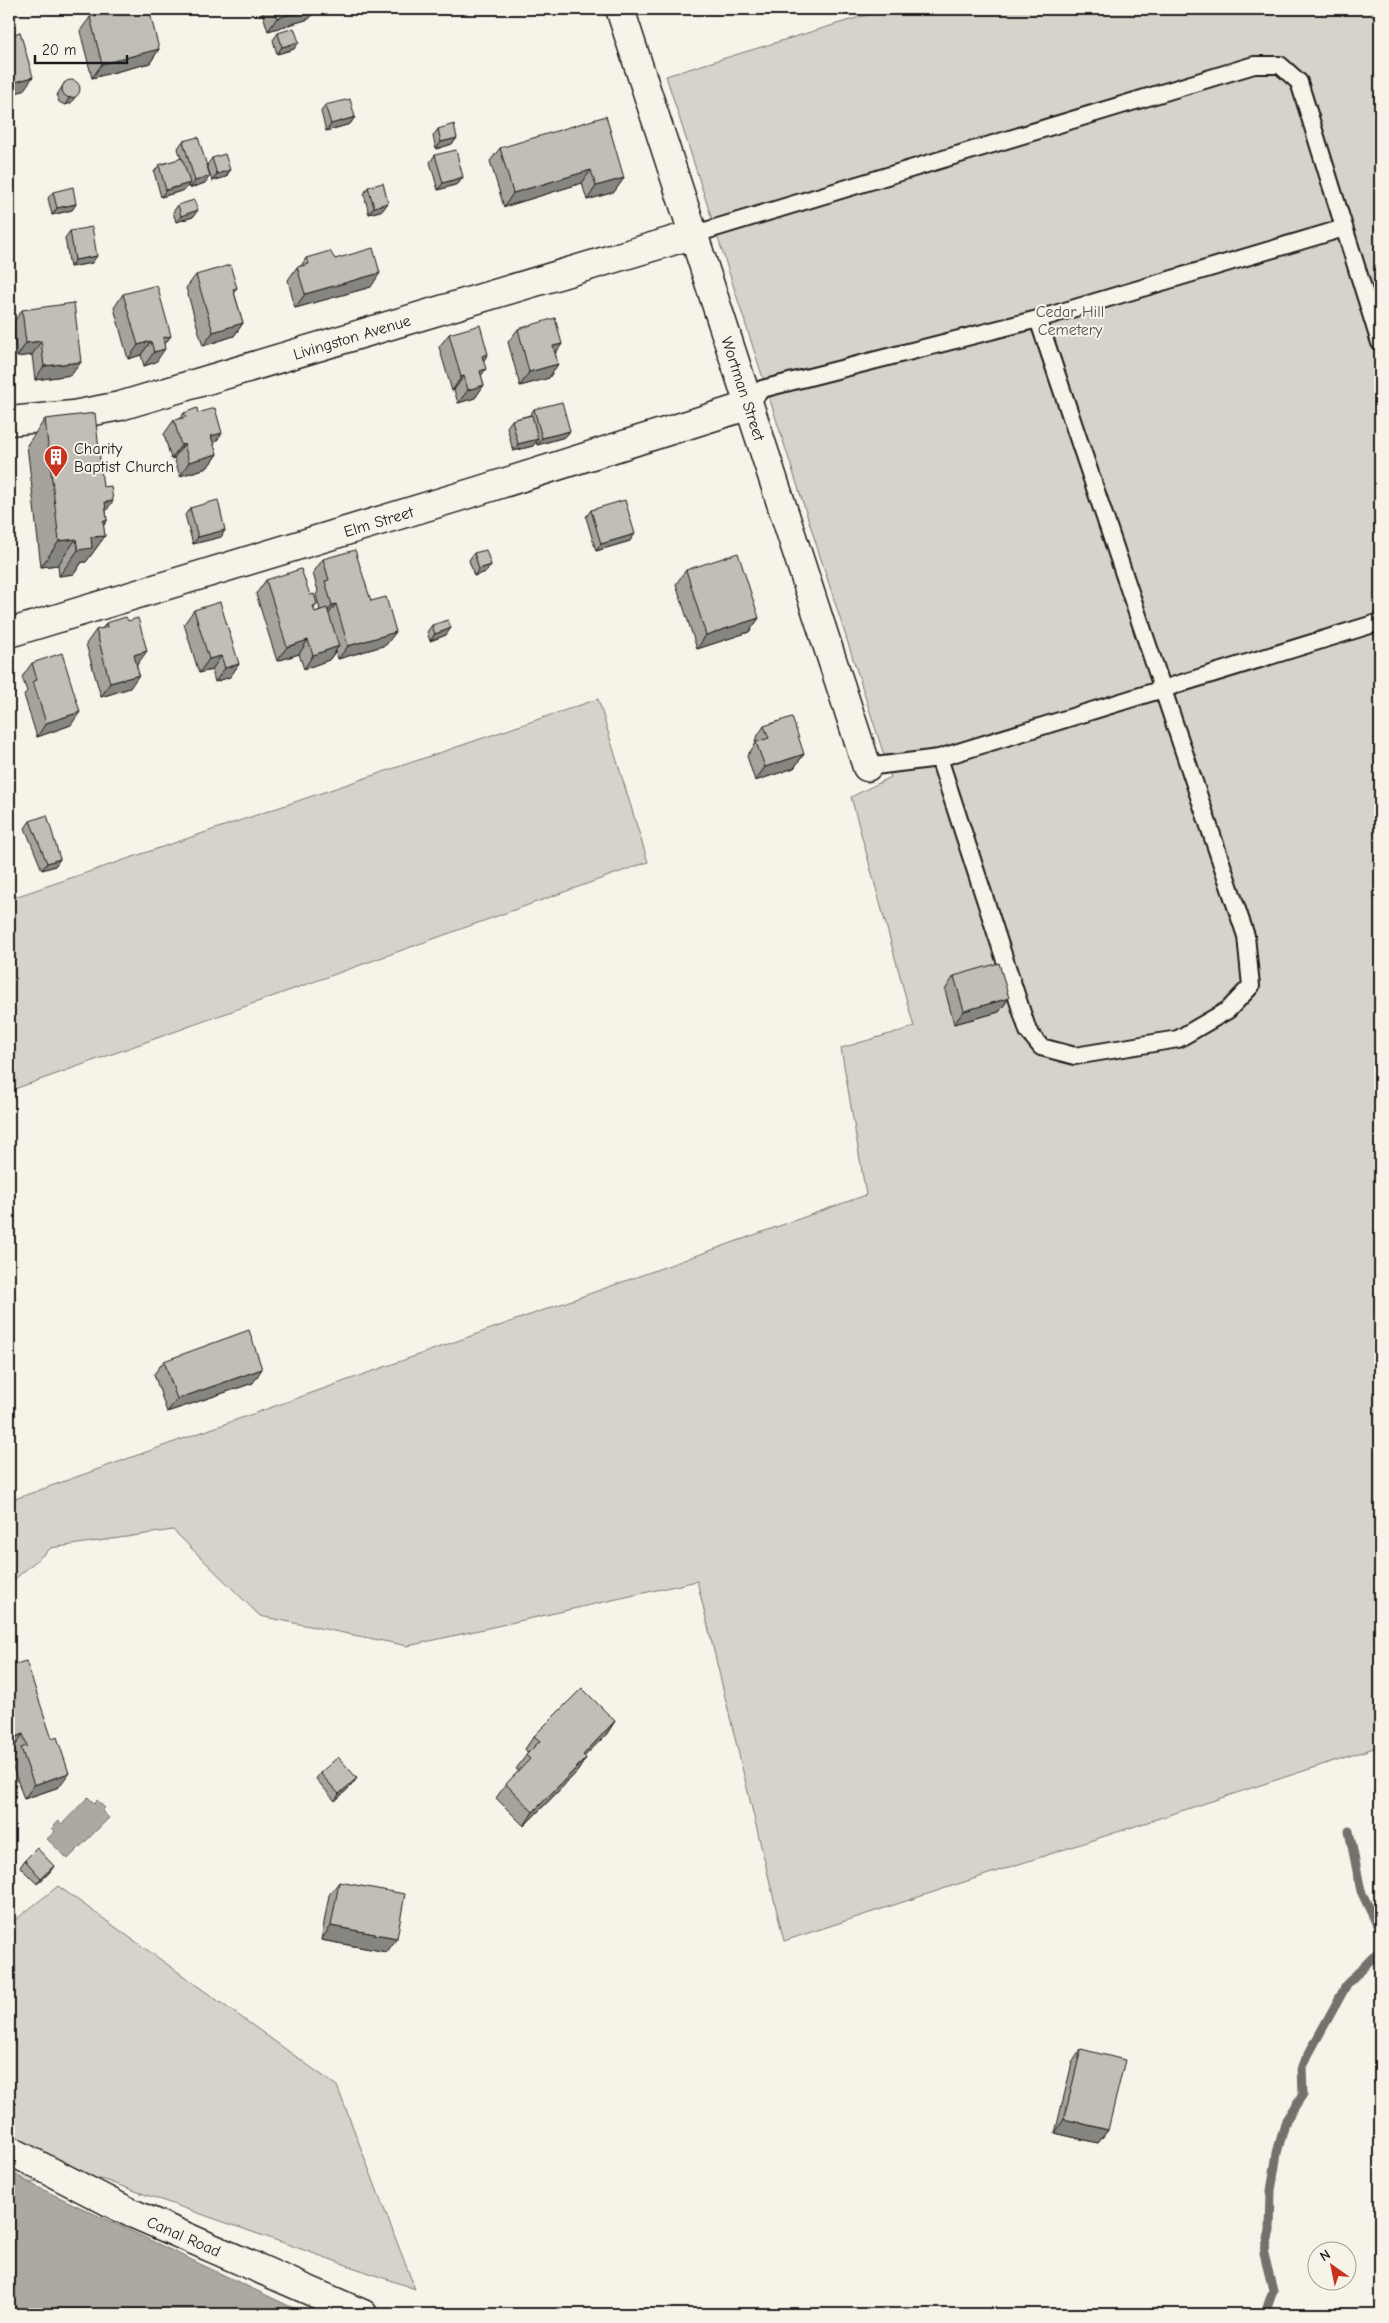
<svg xmlns="http://www.w3.org/2000/svg" width="1389" height="2323" font-family="'Comic Neue',sans-serif">
  <style>
    .green { fill: #d7d3cb; stroke: #7a7874 }
    .water { fill: #aca9a2; stroke: #72716c }
    .lines { fill: none; stroke-linecap: round; stroke-linejoin: round }
    .stream { stroke: #72716c; stroke-width: 9 }
    .lane-casing { stroke: #1c1c1c; stroke-width: 20 }
    .street-casing { stroke: #1c1c1c; stroke-width: 31 }
    .secondary-casing { stroke: #1c1c1c; stroke-width: 31 }
    .lane { stroke: #f7f3e8; stroke-width: 16 }
    .street { stroke: #f7f3e8; stroke-width: 28 }
    .secondary { stroke: #f7f3e8; stroke-width: 28 }
    .wall { fill: #a5a39c; stroke: #1c1c1c }
    .shaded-wall { fill: #86857f; stroke: #1c1c1c }
    .building { fill: #c0beb5; stroke: #1c1c1c }
    .labels { text-anchor: middle; stroke-width: 4; stroke-linejoin: round; paint-order: stroke }
    .park-label { font-size: 16px; fill: #545351; stroke: #f7f3e8 }
    .street-label { font-size: 16px; fill: #1c1c1c; stroke: #f7f3e8 }
    .poi-label { font-size: 16px; fill: #1c1c1c; stroke: #f7f3e8; text-anchor: start }
  </style>
  <rect width="100%" height="100%" fill="#f7f3e8"/>
  <filter id="ink" filterUnits="userSpaceOnUse"><feTurbulence type="fractalNoise" baseFrequency=".02" numOctaves="2"/><feDisplacementMap in="SourceGraphic" scale="10" xChannelSelector="R" yChannelSelector="G"/><feConvolveMatrix kernelMatrix="1 2 1 2 8 2 1 2 1" color-interpolation-filters="sRGB"/></filter>
  <g filter="url(#ink)">
    <path class="green" d="M886 9H1380V1746L784 1941 697 1581 408 1646 260 1616 173 1530 51 1548 9 1584V1501L866 1195 841 1048 914 1027 851 797 891 777 666 76Z
      M598 699 648 862 9 1091V899Z
      M58 1886 337 2086 415 2289 101 2179 29 2183 9 2171V1925Z"/>
    <path class="water" d="M88 1797 94 1803 97 1800 105 1808 102 1811 109 1818 68 1859 47 1839 55 1831 52 1828 59 1821 62 1824Z
      M9 2171 29 2183 306 2314H9Z"/>
    <g class="lines">
      <path class="stream" d="M1349 1831 1361 1891 1380 1931
        M1265 2314 1273 2290 1264 2254 1270 2231 1271 2191 1277 2153 1286 2120 1303 2094 1302 2066 1347 1984 1378 1952 1380 1939"/>
      <defs>
        <path id="lane" d="M692 235 1254 65H1280L1299 82 1380 343
          M1038 319 1344 228
          M747 406 762 389 1038 319 1246 936 1251 986 1228 1010 1178 1039 1075 1056 1041 1047 1028 1031 939 758 867 767
          M939 758 1380 622"/>
        <g id="street">
          <path id="s1" d="M620 9 867 767"/>
          <path id="s2" d="M9 421 73 415 120 406 692 235"/>
          <path id="s3" d="M9 633 478 491 747 406"/>
        </g>
        <g id="secondary">
          <path id="s4" d="M9 2150 127 2211 363 2314"/>
        </g>
      </defs>
      <use href="#lane" class="lane-casing"/>
      <use href="#street" class="street-casing"/>
      <use href="#secondary" class="secondary-casing"/>
      <use href="#lane" class="lane"/>
      <use href="#street" class="street"/>
      <use href="#secondary" class="secondary"/>
    </g>
    <path class="wall" d="M261 9H317L309 19 268 31Z
      M90 17 159 49 150 63 92 78 80 31Z
      M278 33 299 42 294 49 277 54 273 40Z
      M65 82 71 103 65 105 59 102 57 95Z
      M325 105 355 117 350 124 326 131 321 112Z
      M438 129 457 138 452 144 436 149 433 136Z
      M183 141 205 183 190 188 189 185 185 190 161 197 154 172 159 165 181 159 178 148Z
      M500 148 624 178 614 192 587 200 582 183 504 207 490 161Z
      M435 155 463 177 458 184 438 190 430 162Z
      M212 158 230 170 226 177 212 181 207 165Z
      M368 187 383 210 369 214 364 194Z
      M53 192 76 204 72 210 52 215 48 198Z
      M178 205 193 217 176 222 173 212Z
      M70 231 92 263 70 267 65 238Z
      M306 258 335 259 371 287 295 308 288 280 297 267 301 266Z
      M196 275 237 288 234 292 243 323 234 336 203 346 186 288Z
      M123 294 164 345 156 362 144 366 141 355 128 359 114 308Z
      M22 310 81 362 71 375 35 380 32 355 17 357 13 323Z
      M518 329 562 344 555 353 558 364 549 378 520 386 508 342Z
      M449 334 488 354 483 361 481 375 484 385 475 398 458 403 454 390 452 391 439 347Z
      M534 409 570 431 565 437 537 445 536 441 533 446 513 451 507 427 512 420 530 415Z
      M184 413H198L214 445 217 454 207 468 180 476 174 458 171 459 164 434 174 420 180 419Z
      M45 419 106 512 107 521 103 525 105 536 86 562H82L74 574 59 576 58 565 41 567 27 445Z
      M190 508 225 530 221 537 193 544 185 515Z
      M591 510 630 541 596 551 586 517Z
      M474 553 491 565 486 572 474 576 469 560Z
      M323 559 371 601 386 645 338 659 336 651 329 660 304 669 299 654 277 661 256 594 266 580 310 595 317 604 314 609 315 612 320 610 316 595 318 591 313 573Z
      M686 570 759 618 749 632 697 649 676 584Z
      M194 610 239 664 230 677 215 682 212 670 199 673 184 624Z
      M106 623 137 665 130 688 101 697 86 644 96 630 103 628Z
      M432 625 446 635 430 641 427 632Z
      M32 663 71 725 37 737 24 695 27 691 22 677Z
      M764 726 804 754 794 768 755 781 747 756 756 743 755 740Z
      M30 821 60 859 55 866 42 870 25 828Z
      M954 976 1009 998 999 1012 954 1024 945 990Z
      M164 1361 253 1383 167 1412 154 1374Z
      M9 1666 59 1787 24 1799 11 1762 16 1755 14 1748Z
      M615 1721 606 1735 584 1757 586 1758 577 1772 524 1826 496 1798 506 1784 519 1771 516 1769 528 1753 525 1749 534 1736Z
      M320 1773 352 1785 335 1801 316 1779Z
      M25 1860 54 1866 49 1873 37 1884 20 1867Z
      M339 1882 387 1952 321 1940 329 1895Z
      M1081 2049 1108 2130 1098 2143 1055 2133 1072 2063Z"/>
    <path class="shaded-wall" d="M308 9H317L309 19 268 31 277 18Z
      M299 42 294 49 277 54 282 47Z
      M159 49 150 63 92 78 102 64Z
      M33 77 23 91 9 95V84Z
      M76 96 71 103 65 105 69 98Z
      M355 117 350 124 326 131 331 124Z
      M457 138 452 144 436 149 441 142Z
      M230 170 226 177 212 181 217 174Z
      M591 170 582 183 504 207 513 193Z
      M210 176 205 183 190 188 195 181Z
      M463 177 458 184 438 190 443 183Z
      M624 178 614 192 587 200 596 186Z
      M190 183 185 190 161 197 166 190Z
      M388 203 383 210 369 214 374 207Z
      M76 204 72 210 52 215 57 208Z
      M198 210 193 217 176 222 181 216Z
      M97 256 92 263 70 267 75 260Z
      M380 273 371 287 295 308 305 294Z
      M243 323 234 336 203 346 213 332Z
      M171 336 161 349 153 352 163 338Z
      M41 341 32 355 17 357 26 343Z
      M151 341 141 355 128 359 138 345Z
      M562 344 553 357V346Z
      M165 349 156 362 144 366 154 352Z
      M488 354 479 368 482 356Z
      M81 362 71 375 35 380 44 366Z
      M558 364 549 378 520 386 529 372Z
      M486 369 476 383 480 371Z
      M464 376 454 390 452 391 461 377Z
      M484 385 475 398 458 403 468 390Z
      M570 431 565 437 537 445 542 438Z
      M222 433 213 446 211 436Z
      M538 439 533 446 513 451 518 444Z
      M184 444 174 458 171 459 181 445Z
      M217 454 207 468 180 476 189 462Z
      M113 501 95 527 105 502Z
      M103 521H107L95 537 105 536 86 562H82L74 574 59 576 78 550Z
      M9 530H14L9 537Z
      M225 530 221 537 193 544 198 537Z
      M635 534 630 541 596 551 601 544Z
      M76 539 58 565 41 567 59 541Z
      M491 565 486 572 474 576 479 569Z
      M336 604 326 618 323 619 332 605Z
      M759 618 749 632 697 649 706 635Z
      M451 628 446 635 430 641 435 634Z
      M396 632 386 645 338 659 348 646Z
      M308 640 299 654 277 661 287 647Z
      M339 646 329 660 304 669 313 655Z
      M147 651 137 665 124 669 134 655Z
      M221 656 212 670 199 673 209 659Z
      M239 664 230 677 215 682 225 668Z
      M139 675 130 688 101 697 110 683Z
      M80 712 71 725 37 737 46 723Z
      M804 754 794 768 755 781 765 767Z
      M60 859 55 866 42 870 47 863Z
      M1009 998 999 1012 954 1024 964 1011Z
      M262 1369 253 1383 167 1412 177 1399Z
      M615 1721 606 1735 573 1768 583 1755Z
      M23 1734 14 1748 9 1750V1740Z
      M586 1758 577 1772 524 1826 533 1812Z
      M69 1773 59 1787 24 1799 34 1785Z
      M357 1778 352 1785 335 1801 339 1794Z
      M54 1866 49 1873 37 1884 41 1878Z
      M331 1926 397 1938 387 1952 321 1940Z
      M1064 2119 1108 2130 1098 2143 1055 2133Z"/>
    <path class="building" d="M123 9H149L159 49 102 64 90 17Z
      M275 9H308L277 18Z
      M294 28 299 42 282 47 278 33Z
      M20 32 33 77 9 84V36Z
      M62 89a9 9 0 1 1 18 0a9 9 0 1 1-18 0Z
      M350 99 355 117 331 124 325 105Z
      M606 116 624 178 596 186 591 170 513 193 500 148Z
      M454 124 457 138 441 142 438 129Z
      M198 137 210 176 195 181 183 141Z
      M456 150 463 177 443 183 435 155Z
      M225 154 230 170 217 174 212 158Z
      M182 158 190 183 166 190 159 165Z
      M383 183 388 203 374 207 368 187Z
      M73 187 76 204 57 208 53 192Z
      M194 200 198 210 181 216 178 205Z
      M92 227 97 256 75 260 70 231Z
      M373 248 380 273 305 294 297 267 309 264 306 258 330 251 335 259Z
      M230 265 237 288 233 289 243 323 213 332 196 275Z
      M157 285 171 336 163 338 165 349 154 352 151 341 138 345 123 294Z
      M74 303 81 362 44 366 41 341 26 343 22 310Z
      M555 318 562 344 553 346 558 364 529 372 518 329Z
      M480 325 488 354 482 356 486 369 480 371 484 385 468 390 464 376 461 377 449 334Z
      M562 402 570 431 542 438 534 409Z
      M197 408 198 413 215 408 222 433 211 436 217 454 189 462 184 444 181 445 174 420 186 417 184 413Z
      M95 413 103 487 111 486 113 501 105 502 107 521H103L105 536 91 537 92 548 78 550 76 539 59 541 45 419Z
      M532 415 538 439 518 444 512 420Z
      M218 500 225 530 198 537 190 508Z
      M625 500 635 534 601 544 591 510Z
      M9 511H11L14 530H9Z
      M355 550 371 601 386 597 396 632 348 646 336 604 332 605 325 581 329 580 323 559Z
      M486 550 491 565 479 569 474 553Z
      M738 553 759 618 706 635 686 570Z
      M301 569 310 595 314 594 317 604 313 606 315 612 327 608 339 646 313 655 308 640 287 647 266 580Z
      M220 602 239 664 225 668 221 656 209 659 194 610Z
      M126 617 128 621 138 618 147 651 134 655 139 675 110 683 96 630 107 627 106 623Z
      M448 620 451 628 435 634 432 625Z
      M62 653 80 712 46 723 33 681 37 680 32 663Z
      M792 717 804 754 765 767 756 742 769 738 764 726Z
      M47 815 60 859 47 863 30 821Z
      M999 963 1009 998 964 1011 954 976Z
      M249 1330 262 1369 177 1399 164 1361Z
      M26 1661 52 1739 57 1737 69 1773 34 1785 21 1748 27 1746 23 1734 9 1740V1666Z
      M582 1688 615 1721 583 1755 586 1758 533 1812 506 1784 530 1759 526 1755 540 1741 534 1736Z
      M338 1757 357 1778 339 1794 320 1773Z
      M37 1848 54 1866 41 1878 25 1860Z
      M339 1882 405 1894 397 1938 331 1926Z
      M1081 2049 1125 2060 1108 2130 1064 2119Z"/>
  </g>
  <defs>
    <symbol id="building-pin" viewBox="-11 -11 22 30"><path d="M0 17L-7.5 6A9.5 9.5 0 1 1 7.5 6Z" fill="#c8321e" stroke="#f7f3e8"/><path d="M-4-6H4V6H1V3H-1V6H-4ZM-2.5-4.3h1.7v1.8h-1.7ZM.8-4.3h1.7v1.8H.8ZM-2.5-1h1.7V.8h-1.7ZM.8-1h1.7V.8H.8Z" fill="#fff"/></symbol>
  </defs>
  <g fill-rule="evenodd">
    <use href="#building-pin" x="42" y="443" width="28" height="38"/>
  </g>
  <g class="labels">
    <g class="park-label">
      <text x="1070" y="317">Cedar Hill<tspan x="1070" dy="18">Cemetery</tspan></text>
    </g>
    <g class="street-label">
      <text dy="6" stroke="none"><textPath href="#s2" startOffset="354">Livingston Avenue</textPath></text>
      <text dy="6" stroke="none"><textPath href="#s1" startOffset="399">Wortman Street</textPath></text>
      <text dy="6" stroke="none"><textPath href="#s3" startOffset="386">Elm Street</textPath></text>
      <text dy="6" stroke="none"><textPath href="#s4" startOffset="195">Canal Road</textPath></text>
    </g>
    <g class="poi-label">
      <text x="74" y="454">Charity<tspan x="74" dy="18">Baptist Church</tspan></text>
    </g>
  </g>
  <rect width="1389" height="2323" fill="none" stroke="#f7f3e8" stroke-width="30"/>
  <rect x="15" y="15" width="1359" height="2293" fill="none" stroke="#1c1c1c" stroke-width="2" filter="url(#ink)"/>
  <g transform="translate(1332 2266) rotate(327)"><circle r="24" fill="#f7f3e8" stroke="#9f9d96"/>
  <path d="M0-4L9 19L0 12L-9 19Z" fill="#c8321e"/>
  <text y="-8" font-size="14" font-weight="bold" text-anchor="middle" fill="#1c1c1c">N</text>
  </g>
  <path d="M35 55v8h92v-8" fill="none" stroke="#1c1c1c" stroke-width="2.5"/>
  <text x="42" y="55" font-size="15" fill="#1c1c1c" stroke="#f7f3e8" stroke-width="4" paint-order="stroke">20 m</text>
</svg>
